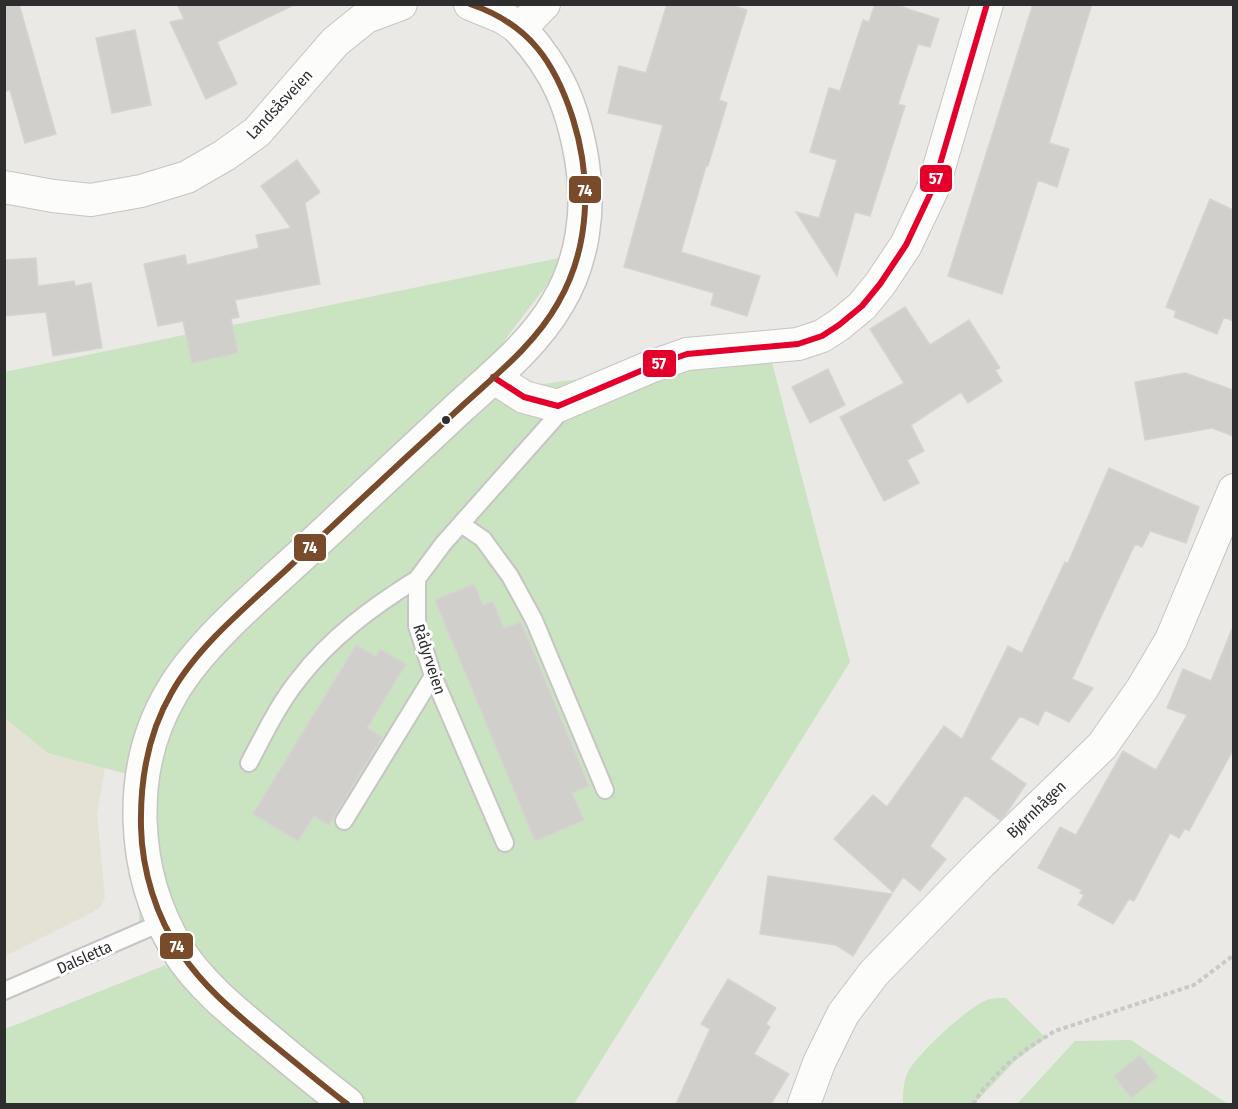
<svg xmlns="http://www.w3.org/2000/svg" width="1238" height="1109" font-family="'Fira Sans Condensed',sans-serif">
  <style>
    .education { fill: #e4e2d5 }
    .green { fill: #cae3c1 }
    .building { fill: #d0cfcb; stroke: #d6d4d1; stroke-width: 1.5 }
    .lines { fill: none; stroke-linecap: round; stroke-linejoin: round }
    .service-casing { stroke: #c6c5c4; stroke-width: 20 }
    .minor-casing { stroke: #c6c5c4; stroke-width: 34 }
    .tertiary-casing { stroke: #c6c5c4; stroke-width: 36 }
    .path { stroke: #c9c9c8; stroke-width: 4; stroke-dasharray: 4.5 3; stroke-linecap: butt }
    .service { stroke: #fcfcfb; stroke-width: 16 }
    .minor { stroke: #fcfcfb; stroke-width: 32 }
    .tertiary { stroke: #fcfcfb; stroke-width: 33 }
    .bus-1-casing { stroke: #fff; stroke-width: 10 }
    .bus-2-casing { stroke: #fff; stroke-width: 10 }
    .bus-1 { stroke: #e4002b; stroke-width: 6 }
    .bus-2 { stroke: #7a4b2a; stroke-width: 6 }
    .bus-dot { fill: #2e2e2e; stroke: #fff; stroke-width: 2 }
    .labels { text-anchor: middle; stroke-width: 6; stroke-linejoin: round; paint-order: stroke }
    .street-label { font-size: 16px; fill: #2e2e2e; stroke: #fff }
    .line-badge { stroke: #fff; stroke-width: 2 }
    .badge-label { font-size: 16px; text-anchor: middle; font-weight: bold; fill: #fff }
  </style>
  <rect width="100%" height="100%" fill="#ebe9e5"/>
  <path class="education" d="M5 637 107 757 97 814 105 897 101 906 93 912 5 956Z"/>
  <path class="green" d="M569 256 462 396 769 351 850 662 574 1104H5V1029L171 963 139 924 142 778 48 753 5 718 4 372Z
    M1006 998 1046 1038 1015 1061 974 1104H903C903 1093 903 1082 908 1072 917 1054 968 1007 987 1000 992 998 1000 998 1006 998Z
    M1131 1040 1228 1104H1017L1075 1041Z"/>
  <path class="building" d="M4 4H19L56 134 25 143 10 90 4 92Z
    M177 4H296L217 42 237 84 206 99 170 22 184 19Z
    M667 4H729L747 10 719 100 727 103 708 166H706L681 252 760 276 747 316 711 305 714 293 624 267 663 125 608 113 619 66 646 73Z
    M875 4H893L939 19 930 47 918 44 898 104 905 106 870 216 855 212 837 276 796 212 819 218 837 160 810 152 829 88 840 91 863 20 869 22Z
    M1033 4H1092L1049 143 1069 149 1057 187 1038 180 1002 294 948 276Z
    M135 30 151 105 112 113 96 38Z
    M297 160 320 192 305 203 320 284 235 300 239 317 231 319 238 353 192 363 183 321 158 326 144 264 185 255 187 265 259 248 256 235 291 228 261 186Z
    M1210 199 1233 210V321L1224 317 1217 334 1174 317 1176 311 1166 307Z
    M36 258 38 286 74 281 75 286 91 283 102 348 53 356 46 312 4 316V260Z
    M905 307 930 345 969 320 1000 368 995 370 1002 381 968 403 961 392 911 425 924 451 907 460 919 483 884 501 840 417 904 383 870 329Z
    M828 369 845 405 810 423 792 387Z
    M1185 373 1233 390V436L1212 428 1145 440 1135 382Z
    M1109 468 1199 507 1186 543 1150 531 1142 547 1135 544 1072 679 1093 688 1069 722 1045 710 1038 725 1020 716 990 759 1026 784 1005 815 1000 820 965 795 930 846 946 859 920 891 903 877 893 892 834 839 873 795 887 807 944 726 962 739 1008 646 1022 653 1065 562 1068 563Z
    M474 584 483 605 493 602 504 628 521 622 589 786 572 793 584 820 535 841 435 600Z
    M1232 629 1233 750 1189 831 1185 828 1179 838 1170 833 1134 901 1129 899 1113 924 1078 905 1084 895 1080 893 1082 890 1038 868 1060 827 1076 835 1123 751 1156 770 1187 715 1167 708 1183 669 1211 681Z
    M356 645 376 657 380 649 406 664 367 728 382 737 329 825 314 816 298 841 253 814Z
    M768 876 892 894 853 956 836 945 760 934Z
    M728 979 776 1008 766 1024 770 1027 754 1054 789 1074 771 1104H676L710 1029 701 1024Z
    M1140 1055 1158 1077 1131 1098 1114 1076Z"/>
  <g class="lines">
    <defs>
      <path id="service" d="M461 524 483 539 510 576 534 620 605 790
        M249 763C264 735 278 705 298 680 330 638 372 607 417 579
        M344 821 433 676
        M505 843 433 676 417 626V579L443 544 555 418 558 406
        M4 991 163 922"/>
      <path id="minor" d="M470 4 504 18 520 29 544 4
        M4 187 53 196 91 200 141 191 187 177 225 155 257 132 335 42 366 17 401 4
        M493 377 524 397 558 406 650 367 687 354 798 344 822 336 839 325 862 306 880 284 906 245 933 188 987 4
        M804 1104 819 1063 843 1014 874 973 980 864 1102 746 1142 689 1171 640 1234 490"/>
      <path id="tertiary" d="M347 1104C320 1083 294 1062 268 1040 235 1013 201 986 178 950 131 873 126 769 172 692 201 642 264 590 307 550 358 502 409 455 460 407 494 376 533 345 557 304 583 262 590 209 582 161 573 107 558 70 520 29"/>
    </defs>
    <use href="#service" class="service-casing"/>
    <use href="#minor" class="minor-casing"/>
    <use href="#tertiary" class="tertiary-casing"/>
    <path class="path" d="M973 1104 984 1088 1006 1065 1028 1048 1055 1031 1194 985 1234 955"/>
    <use href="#service" class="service"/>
    <use href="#minor" class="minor"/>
    <use href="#tertiary" class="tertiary"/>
    <defs>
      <path id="bus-1" d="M493 377 524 397 558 406 650 367 687 354 798 344 822 336 839 325 862 306 880 284 906 245 933 188 987 4"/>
      <path id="bus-2" d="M347 1104C321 1084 296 1063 270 1042 238 1015 205 989 181 953 156 917 142 870 141 827 140 780 148 733 172 692 198 646 248 605 287 569 345 514 403 460 462 406 496 375 535 344 558 303 590 248 592 180 573 119 555 62 529 24 470 4"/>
    </defs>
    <use href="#bus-1" class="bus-1-casing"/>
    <use href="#bus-2" class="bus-2-casing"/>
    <use href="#bus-1" class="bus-1"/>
    <use href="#bus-2" class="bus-2"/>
  </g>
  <circle class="bus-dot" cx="446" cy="420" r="5"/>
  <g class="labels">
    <g class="street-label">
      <text transform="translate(279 104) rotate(-47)" y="6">Landsåsveien</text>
      <text transform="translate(430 659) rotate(72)" y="6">Rådyrveien</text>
      <text transform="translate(1036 809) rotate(-44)" y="6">Bjørnhågen</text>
      <text transform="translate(84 957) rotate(-24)" y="6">Dalsletta</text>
    </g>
  </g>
  <g class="line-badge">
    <rect x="919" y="164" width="34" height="29" rx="6" fill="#e4002b"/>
    <rect x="568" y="175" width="34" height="29" rx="6" fill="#7a4b2a"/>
    <rect x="642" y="349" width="35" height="29" rx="6" fill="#e4002b"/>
    <rect x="293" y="533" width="34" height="29" rx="6" fill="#7a4b2a"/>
    <rect x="159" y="932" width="35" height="28" rx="6" fill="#7a4b2a"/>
  </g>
  <g class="badge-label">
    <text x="936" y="184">57</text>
    <text x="585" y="196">74</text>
    <text x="659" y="369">57</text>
    <text x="310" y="553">74</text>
    <text x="177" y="952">74</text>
  </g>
  <rect width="1238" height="1109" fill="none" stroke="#2e2e2e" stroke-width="12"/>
</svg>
